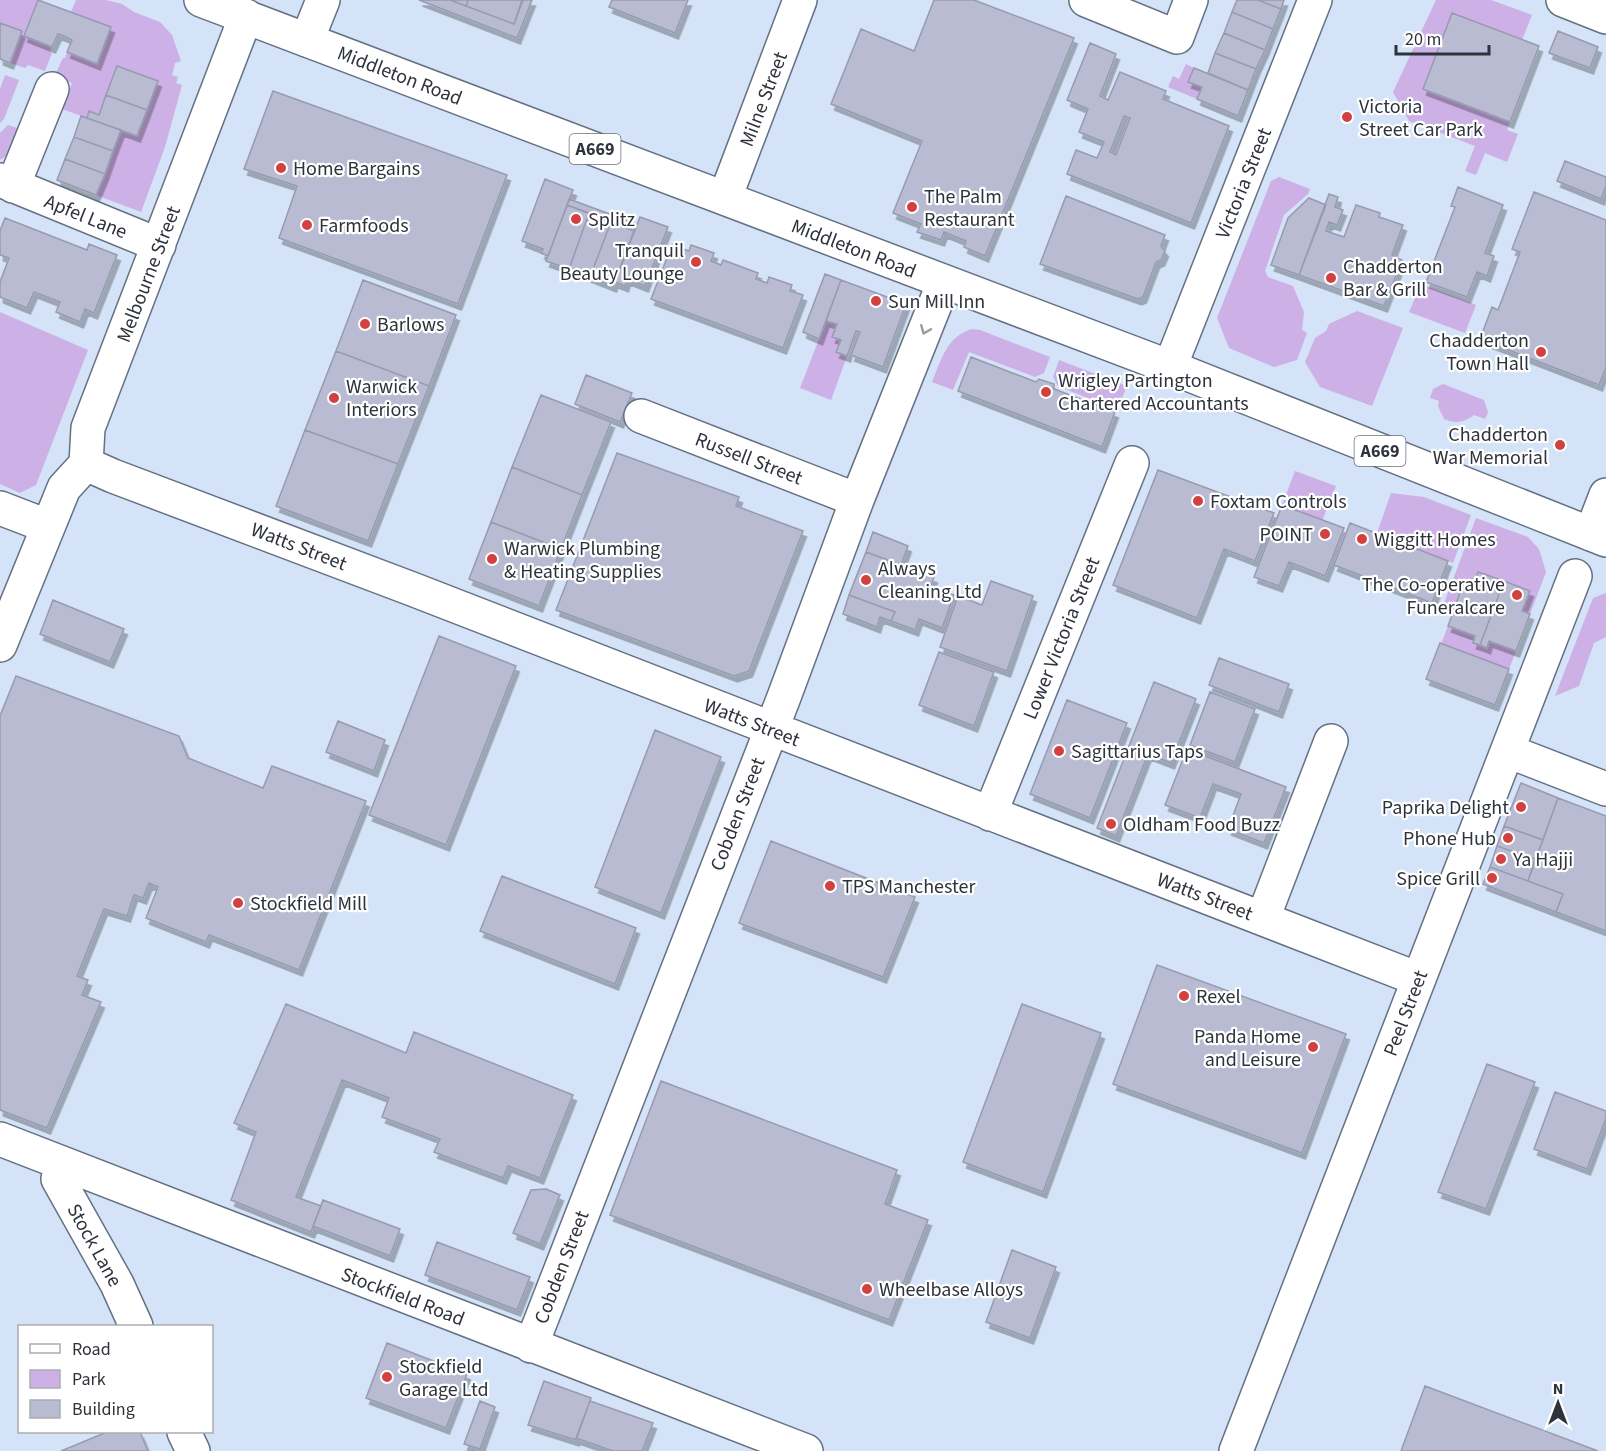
<svg xmlns="http://www.w3.org/2000/svg" width="1606" height="1451" font-family="'Source Sans 3',sans-serif">
  <style>
    .green { fill: #ccb0e6 }
    .building { fill: #b9bbd2; stroke: #989ab0; stroke-width: 1.5; fill-rule: evenodd; filter: url(#shadow) }
    .lines { fill: none; stroke-linecap: round; stroke-linejoin: round }
    .minor-casing { stroke: #647183; stroke-width: 36 }
    .major-casing { stroke: #647183; stroke-width: 36 }
    .minor { stroke: #fff; stroke-width: 33 }
    .major { stroke: #fff; stroke-width: 33 }
    .oneway { stroke: #96999d }
    .poi-dot { fill: #d0413f; stroke: #fff; stroke-width: 2 }
    .labels { text-anchor: middle; stroke-width: 4.5; stroke-linejoin: round; paint-order: stroke }
    .shield { fill: #fff; stroke: #6d7076; stroke-width: 1.5 }
    .shield-label { font-size: 18px; font-weight: bold; fill: #2e333b }
    .street-label { font-size: 20px; fill: #2e333b; stroke: #fff }
    .poi-label { font-size: 20px; fill: #2e333b; stroke: #fff; text-anchor: start }
  </style>
  <defs>
    <filter id="shadow"><feDropShadow dx="3.5" dy="6" stdDeviation="0" flood-color="#0004"/></filter>
  </defs>
  <rect width="100%" height="100%" fill="#d4e3f7"/>
  <path class="green" d="M0 0H38L24 36 52 47 50 52 52 53 45 71 28 65 25 68 10 63 22 32 0 23Z
    M76 0H106L122 4 134 12 160 22 172 35 181 61 175 63 172 75 178 77 176 83 182 85 165 147 141 212 96 195 121 130 137 136 157 81 117 66 99 115 89 111 87 118 62 109 72 83 55 75 63 58H65L67 52 97 64 110 27 71 12Z
    M1436 0H1491L1532 15 1522 40 1452 14 1423 89 1510 122 1507 130 1518 134 1507 162 1485 153 1476 175 1465 171 1475 146 1409 121 1393 92Z
    M1186 64 1194 68 1188 82 1202 87 1197 99 1168 87 1173 76 1179 79Z
    M5 75 19 80 4 119 0 123V89Z
    M8 125 21 129C16 141 12 154 0 160V133Z
    M1279 177 1310 189 1308 194 1284 215 1265 271 1268 277 1293 286 1304 312 1302 330 1307 333 1297 360 1274 367 1229 348 1217 318 1271 181Z
    M1421 284 1476 305 1465 333 1409 312Z
    M1357 311 1403 328 1372 406 1320 387 1305 362 1315 338 1326 331 1329 324Z
    M0 312 88 350 36 485 20 493 0 484Z
    M826 321 837 324 832 337 841 340 837 352 847 356 831 400 800 388Z
    M972 329 980 330 1050 357 1044 373 1035 377 969 352 953 390 932 382C941 360 947 336 972 329Z
    M1059 360 1127 386 1117 410 1058 386 1053 377Z
    M1443 384 1484 400 1488 412 1485 419 1474 415C1464 423 1456 424 1444 419L1438 406 1439 401 1430 398 1433 389Z
    M1295 471 1336 486 1322 521 1282 505Z
    M1391 493 1424 497 1471 515 1453 563 1377 533Z
    M1476 518 1528 537 1539 549 1546 572 1530 614 1522 611 1529 591 1478 572 1471 591 1463 588 1454 611 1443 606Z
    M1606 593V637L1594 643 1579 686 1555 696 1593 598Z
    M1448 626 1475 636 1473 643 1486 648 1489 641 1516 651 1509 669 1441 644Z"/>
  <path class="building" d="M38 0 111 27 97 64 67 52 72 40 64 36 58 34 52 47 24 36Z
    M419 0H450L514 24 522 0H532L517 38Z
    M450 0H468L466 6Z
    M468 0H523L514 24 466 6Z
    M612 0H688L675 33 609 7Z
    M934 0H974L1074 38 985 256 964 247 966 241 944 232 941 240 917 232 921 224 893 213 922 141 831 104 861 29 914 51Z
    M1237 0H1258L1281 9 1273 29 1232 12Z
    M1258 0H1284L1281 9Z
    M1232 12 1273 29 1265 50 1224 33Z
    M1452 13 1539 46 1510 122 1423 89Z
    M0 23 22 31 10 63 0 59Z
    M1558 31 1598 47 1590 68 1549 53Z
    M1224 33 1265 50 1256 69 1215 53Z
    M1090 43 1116 54 1100 96 1108 100 1120 72 1166 91 1163 99 1229 126 1191 223 1067 174 1076 150 1097 158 1104 142 1079 132 1088 109 1067 100ZM1124 116 1130 118 1116 155 1110 152Z
    M1215 53 1256 69 1248 90 1208 73Z
    M117 66 158 81 147 110 106 95Z
    M1194 68 1248 90 1238 116 1197 99 1202 87 1188 82Z
    M273 91 507 175 458 304 279 238 297 186 244 169Z
    M106 95 147 110 137 136 87 118 89 111 99 115Z
    M81 116 121 130 113 151 74 137Z
    M74 137 113 151 105 174 65 159Z
    M65 159 105 174 96 195 57 180Z
    M1565 161 1606 177V186L1601 199 1557 181Z
    M545 179 573 190 548 256 541 253 543 249 522 241Z
    M1458 187 1503 205 1485 253 1494 256 1487 276 1477 272 1467 297 1426 282 1455 207 1451 206Z
    M1534 192 1606 220V367L1599 385 1480 339 1492 307 1498 310 1520 252 1512 249Z
    M1329 194 1338 197 1335 207 1343 210 1337 225 1329 222 1326 231 1344 237 1356 205 1380 213 1379 217 1403 225 1392 255 1402 260 1384 306 1299 275Z
    M1066 196 1165 235 1161 246 1165 251 1161 260 1156 262 1143 297 1138 299 1040 264Z
    M1309 198 1326 205 1299 275 1271 265 1288 218Z
    M569 199 637 224 634 231 567 205Z
    M567 205 589 213 569 269 546 261Z
    M589 213 611 222 590 277 569 269Z
    M640 217 668 227 645 286 627 279 625 286 615 282Z
    M5 218 87 250 89 244 117 255 94 313 85 309 80 322 56 312 60 302 34 292 27 308 0 297V282L9 258 0 255V231Z
    M611 222 634 231 613 286 590 277Z
    M672 245 689 251 691 245 714 253 711 261 721 265 723 260 758 273 756 279 767 283 769 277 792 285 790 291 803 295 783 348 651 299Z
    M825 274 841 280 819 339 803 332Z
    M363 280 456 315 429 386 336 351Z
    M841 280 906 304 883 367 851 355 860 332 856 331 847 356 836 352 841 340 832 337 837 324 826 321Z
    M336 351 429 386 398 464 305 430Z
    M971 357 1036 382 1039 379 1054 384V389L1115 412 1102 447 958 391Z
    M586 375 632 393 620 422 575 404Z
    M541 395 611 422 582 495 512 467Z
    M305 430 398 464 368 541 276 506Z
    M617 453 739 497 736 506 803 531 749 671 734 676 556 610Z
    M512 467 582 495 561 549 491 522Z
    M1158 470 1274 513 1255 561 1224 549 1197 618 1113 585Z
    M1282 505 1344 528 1325 576 1289 562 1279 586 1254 577Z
    M491 522 561 549 539 606 469 579Z
    M1350 523 1448 561 1432 603 1334 565Z
    M873 532 908 546 901 565 866 552Z
    M866 552 934 577 931 586 954 595 942 628 919 619 915 630 891 621 895 612 849 595Z
    M1478 572 1504 581 1480 645 1473 643 1475 636 1448 626 1462 587 1471 591Z
    M991 581 1033 596 1007 671 940 647 958 596 982 605Z
    M1504 581 1530 591 1522 611 1530 614 1516 651 1489 641 1487 648 1480 645Z
    M849 595 895 612 891 621 880 617 877 627 843 614Z
    M53 600 124 629 110 662 40 634Z
    M439 636 516 666 446 845 369 815Z
    M1440 643 1509 669 1495 705 1426 679Z
    M939 652 994 672 974 726 919 705Z
    M1219 658 1289 684 1279 712 1209 685Z
    M16 676 179 736 188 758 263 788 272 766 366 801 299 970 209 935 206 942 146 918 158 887 149 883 143 898 134 895 127 916 104 909 77 976 88 980 82 995 101 1002 47 1128 0 1110V716Z
    M1154 682 1196 699 1171 763 1148 754 1116 836 1097 828Z
    M1210 692 1255 709 1235 762 1190 745Z
    M1067 700 1127 723 1090 818 1030 794Z
    M338 721 385 740 374 771 326 752Z
    M655 730 721 757 661 913 595 887Z
    M1187 749 1286 787 1264 843 1228 829 1241 794 1213 784 1200 818 1165 805Z
    M1521 783 1558 798 1543 840 1504 826Z
    M1558 798 1606 816V931L1556 912 1563 894 1528 881Z
    M1504 826 1543 840 1535 859 1497 846Z
    M771 841 915 897 883 977 739 923Z
    M1497 846 1535 859 1528 881 1490 867Z
    M1490 867 1563 894 1556 912 1483 884Z
    M502 876 636 928 615 984 480 931Z
    M1157 965 1346 1034 1302 1153 1113 1084Z
    M286 1004 406 1053 414 1032 573 1095 540 1178 508 1166 503 1178 434 1152 440 1139 382 1117 389 1098 342 1080 296 1197 321 1206 311 1232 231 1200 256 1132 234 1123Z
    M1022 1004 1101 1033 1043 1192 963 1162Z
    M1487 1064 1535 1082 1486 1209 1438 1192Z
    M661 1081 897 1170 885 1204 928 1220 889 1320 610 1215Z
    M1555 1092 1606 1111V1118L1587 1169 1534 1149Z
    M546 1189 560 1195 540 1244 513 1233 531 1190Z
    M323 1200 400 1229 390 1256 313 1226Z
    M437 1242 530 1277 517 1310 425 1275Z
    M1012 1250 1056 1267 1030 1338 986 1322Z
    M387 1343 467 1374 446 1428 366 1398Z
    M544 1381 591 1398 576 1440 528 1425Z
    M1425 1386 1598 1451H1401Z
    M480 1401 495 1407 480 1449 464 1444Z
    M590 1401 653 1423 642 1451H613L576 1438Z
    M107 1432H140L148 1451H61Z"/>
  <g class="lines">
    <defs>
      <path id="minor" d="M1086 0 1177 37 1191 0
        M1563 0 1606 17
        M307 40 323 0
        M0 180 159 245
        M13 186 52 89
        M725 198 800 0
        M1170 367 1315 0
        M641 416 857 500
        M86 464 113 476 412 589 1418 979
        M0 508 47 526
        M1591 534 1606 495
        M0 645 64 488 86 464 88 428 246 16
        M1508 751 1606 789
        M990 814 1132 463
        M1263 918 1331 741
        M0 1139 806 1451
        M62 1164 58 1179 117 1284 136 1326
        M531 1346 784 697 857 500 944 282
        M184 1432 193 1451
        M1236 1451 1575 576"/>
      <path id="major" d="M201 0 1170 367 1606 540"/>
    </defs>
    <use href="#minor" class="minor-casing"/>
    <use href="#major" class="major-casing"/>
    <use href="#minor" class="minor"/>
    <use href="#major" class="major"/>
  </g>
  <defs><path id="oneway-chevron" d="M-2-3.5L2.5 0L-2 3.5" fill="none" stroke-width="1.6" stroke-linecap="round" stroke-linejoin="round" transform="scale(1.5)"/></defs>
  <use class="oneway" href="#oneway-chevron" transform="translate(925 330) rotate(112)"/>
  <g class="poi-dot">
    <circle cx="1347" cy="117" r="6"/>
    <circle cx="281" cy="168" r="6"/>
    <circle cx="912" cy="207" r="6"/>
    <circle cx="576" cy="219" r="6"/>
    <circle cx="307" cy="225" r="6"/>
    <circle cx="696" cy="262" r="6"/>
    <circle cx="1331" cy="278" r="6"/>
    <circle cx="876" cy="301" r="6"/>
    <circle cx="365" cy="324" r="6"/>
    <circle cx="1541" cy="352" r="6"/>
    <circle cx="1046" cy="392" r="6"/>
    <circle cx="334" cy="398" r="6"/>
    <circle cx="1560" cy="445" r="6"/>
    <circle cx="1198" cy="501" r="6"/>
    <circle cx="1325" cy="534" r="6"/>
    <circle cx="1362" cy="539" r="6"/>
    <circle cx="492" cy="559" r="6"/>
    <circle cx="866" cy="580" r="6"/>
    <circle cx="1517" cy="595" r="6"/>
    <circle cx="1059" cy="751" r="6"/>
    <circle cx="1521" cy="807" r="6"/>
    <circle cx="1111" cy="824" r="6"/>
    <circle cx="1508" cy="838" r="6"/>
    <circle cx="1501" cy="859" r="6"/>
    <circle cx="1492" cy="878" r="6"/>
    <circle cx="830" cy="886" r="6"/>
    <circle cx="238" cy="903" r="6"/>
    <circle cx="1184" cy="996" r="6"/>
    <circle cx="1313" cy="1047" r="6"/>
    <circle cx="867" cy="1289" r="6"/>
    <circle cx="387" cy="1377" r="6"/>
  </g>
  <g class="labels">
    <g class="shield">
      <rect x="569.5" y="134" width="51" height="30" rx="4.5"/>
      <rect x="1354.5" y="436" width="51" height="30" rx="4.5"/>
    </g>
    <g class="shield-label">
      <text x="595" y="155">A669</text>
      <text x="1380" y="457">A669</text>
    </g>
    <g class="street-label">
      <text transform="translate(400 75) rotate(21)" y="7">Middleton Road</text>
      <text transform="translate(763 99) rotate(-69)" y="7">Milne Street</text>
      <text transform="translate(1243 183) rotate(-68)" y="7">Victoria Street</text>
      <text transform="translate(86 216) rotate(22)" y="7">Apfel Lane</text>
      <text transform="translate(854 248) rotate(21)" y="7">Middleton Road</text>
      <text transform="translate(148 274) rotate(-69)" y="7">Melbourne Street</text>
      <text transform="translate(749 458) rotate(21)" y="7">Russell Street</text>
      <text transform="translate(299 546) rotate(21)" y="7">Watts Street</text>
      <text transform="translate(1061 638) rotate(-68)" y="7">Lower Victoria Street</text>
      <text transform="translate(752 722) rotate(21)" y="7">Watts Street</text>
      <text transform="translate(737 814) rotate(-69)" y="7">Cobden Street</text>
      <text transform="translate(1205 896) rotate(21)" y="7">Watts Street</text>
      <text transform="translate(1405 1013) rotate(-69)" y="7">Peel Street</text>
      <text transform="translate(95 1245) rotate(61)" y="7">Stock Lane</text>
      <text transform="translate(561 1267) rotate(-69)" y="7">Cobden Street</text>
      <text transform="translate(403 1296) rotate(21)" y="7">Stockfield Road</text>
    </g>
    <g class="poi-label">
      <text x="1359" y="113">Victoria<tspan x="1359" dy="23">Street Car Park</tspan></text>
      <text x="293" y="175">Home Bargains</text>
      <text x="924" y="203">The Palm<tspan x="924" dy="23">Restaurant</tspan></text>
      <text x="588" y="226">Splitz</text>
      <text x="319" y="232">Farmfoods</text>
      <text x="684" y="257" text-anchor="end">Tranquil<tspan x="684" dy="23">Beauty Lounge</tspan></text>
      <text x="1343" y="273">Chadderton<tspan x="1343" dy="23">Bar &amp; Grill</tspan></text>
      <text x="888" y="308">Sun Mill Inn</text>
      <text x="377" y="331">Barlows</text>
      <text x="1529" y="347" text-anchor="end">Chadderton<tspan x="1529" dy="23">Town Hall</tspan></text>
      <text x="1058" y="387">Wrigley Partington<tspan x="1058" dy="23">Chartered Accountants</tspan></text>
      <text x="346" y="393">Warwick<tspan x="346" dy="23">Interiors</tspan></text>
      <text x="1548" y="441" text-anchor="end">Chadderton<tspan x="1548" dy="23">War Memorial</tspan></text>
      <text x="1210" y="508">Foxtam Controls</text>
      <text x="1313" y="541" text-anchor="end">POINT</text>
      <text x="1374" y="546">Wiggitt Homes</text>
      <text x="504" y="555">Warwick Plumbing<tspan x="504" dy="23">&amp; Heating Supplies</tspan></text>
      <text x="878" y="575">Always<tspan x="878" dy="23">Cleaning Ltd</tspan></text>
      <text x="1505" y="591" text-anchor="end">The Co-operative<tspan x="1505" dy="23">Funeralcare</tspan></text>
      <text x="1071" y="758">Sagittarius Taps</text>
      <text x="1509" y="814" text-anchor="end">Paprika Delight</text>
      <text x="1123" y="831">Oldham Food Buzz</text>
      <text x="1496" y="845" text-anchor="end">Phone Hub</text>
      <text x="1513" y="866">Ya Hajji</text>
      <text x="1480" y="885" text-anchor="end">Spice Grill</text>
      <text x="842" y="893">TPS Manchester</text>
      <text x="250" y="910">Stockfield Mill</text>
      <text x="1196" y="1003">Rexel</text>
      <text x="1301" y="1043" text-anchor="end">Panda Home<tspan x="1301" dy="23">and Leisure</tspan></text>
      <text x="879" y="1296">Wheelbase Alloys</text>
      <text x="399" y="1373">Stockfield<tspan x="399" dy="23">Garage Ltd</tspan></text>
    </g>
  </g>
  <rect x="18" y="1325" width="195" height="108" fill="#ffffff" stroke="#abadb1" stroke-width="1.5"/>
  <rect x="30" y="1344" width="30" height="9" fill="#ffffff" stroke="#abadb1" stroke-width="1.5"/>
  <text x="72" y="1355" font-size="18" fill="#2e333b">Road</text>
  <rect x="30" y="1370" width="30" height="18" fill="#ccb0e6" stroke="#abadb1" stroke-width="1.5"/>
  <text x="72" y="1385" font-size="18" fill="#2e333b">Park</text>
  <rect x="30" y="1400" width="30" height="18" fill="#b9bbd2" stroke="#abadb1" stroke-width="1.5"/>
  <text x="72" y="1415" font-size="18" fill="#2e333b">Building</text>
  <g transform="translate(1558 1403)" stroke="#ffffff" stroke-width="4.5" paint-order="stroke">
  <path d="M0-4.5L10 22L0 15L-10 22Z" fill="#2e333b"/>
  <text y="-9" font-size="16" font-weight="bold" text-anchor="middle" fill="#2e333b">N</text>
  </g>
  <path d="M1396 45v9h93v-9" fill="none" stroke="#2e333b" stroke-width="3"/>
  <text x="1405" y="45" font-size="18" fill="#2e333b" stroke="#ffffff" stroke-width="4.5" paint-order="stroke">20 m</text>
</svg>
